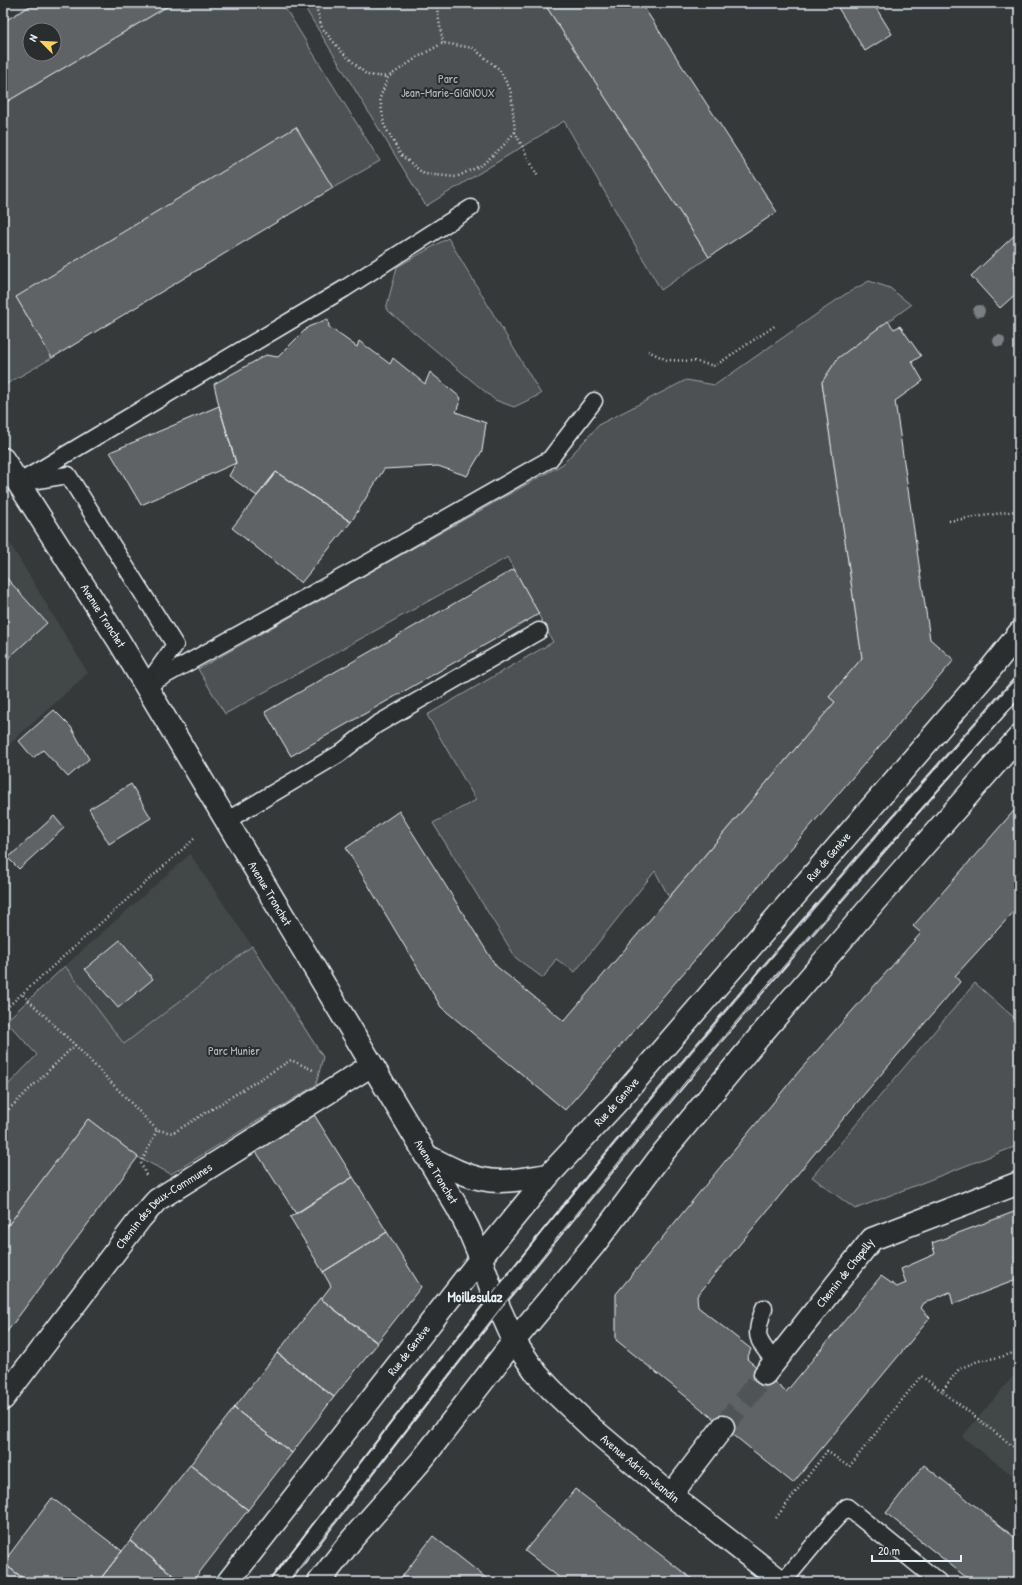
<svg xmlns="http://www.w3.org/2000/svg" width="1022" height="1585" font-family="'Patrick Hand',sans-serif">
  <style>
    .built { fill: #424647 }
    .green { fill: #4d5152; stroke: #9aa1a5 }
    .building { fill: #5f6365; stroke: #e8f1f8; fill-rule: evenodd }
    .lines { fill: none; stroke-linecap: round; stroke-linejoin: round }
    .street-tunnel { stroke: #505556; stroke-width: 22; stroke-dasharray: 22 11; stroke-linecap: butt }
    .lane-casing { stroke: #e8f1f8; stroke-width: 19 }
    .street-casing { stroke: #e8f1f8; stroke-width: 25 }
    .secondary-casing { stroke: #e8f1f8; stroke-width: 25 }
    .path { stroke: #e8f1f8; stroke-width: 2.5; stroke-dasharray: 1 3; stroke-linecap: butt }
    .lane { stroke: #2a2d2e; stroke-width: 16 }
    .street { stroke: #2a2d2e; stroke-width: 22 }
    .secondary { stroke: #2a2d2e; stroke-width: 22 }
    .tram { stroke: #e8f1f8; stroke-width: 1 }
    .tree { fill: #7a7f83 }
    .labels { text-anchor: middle; stroke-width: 4; stroke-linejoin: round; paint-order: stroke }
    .park-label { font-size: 12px; fill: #b2b9be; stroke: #2a2d2e }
    .street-label { font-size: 12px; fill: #e8f1f8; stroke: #2a2d2e }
    .quarter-label { font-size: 14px; font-weight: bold; fill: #e8f1f8; stroke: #2a2d2e }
  </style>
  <rect width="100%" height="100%" fill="#35393a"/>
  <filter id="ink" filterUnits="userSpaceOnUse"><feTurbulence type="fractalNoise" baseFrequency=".025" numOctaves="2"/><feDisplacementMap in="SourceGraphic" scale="8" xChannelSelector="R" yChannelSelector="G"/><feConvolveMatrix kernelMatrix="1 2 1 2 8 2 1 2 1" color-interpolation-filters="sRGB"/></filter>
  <g filter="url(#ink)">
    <path class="built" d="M3 532 88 673 3 750Z
      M190 854 252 946 124 1044 65 966Z
      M1019 1369V1480L962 1437Z"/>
    <path class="green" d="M173 3H282L380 161 333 188 16 297 52 358 3 386V104Z
      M302 3H544L709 257 661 290 564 121 426 206Z
      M448 238 541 394 514 407 495 400 386 309 397 267Z
      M869 281 890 288 911 305 838 358 822 382 862 658 829 697 835 702 669 897 655 871 575 972 556 959 543 978 516 958 433 823 476 800 427 715 553 642 508 557 225 714 198 669 563 464 600 424 686 380 715 385 844 295Z
      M252 946 323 1057 316 1085 171 1174 138 1157 88 1119 3 1232V1090L37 1055 6 1021 65 966 124 1044Z
      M975 983 1019 1022V1145L855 1209 812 1177Z"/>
    <path class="building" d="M35 3H173L3 104V22ZM30 30H54V54H30Z
      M544 3H641L777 212 709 257Z
      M835 3H873L892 34 865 51Z
      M296 127 333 188 52 358 16 297Z
      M1019 231V291L1000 308 971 276Z
      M328 319 329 327 357 347 359 341 390 364 393 358 425 384 430 372 461 398 456 412 486 423 482 451 467 476 438 466 384 469 351 522 276 472 257 496 229 476 236 463 219 406 214 384 266 355 278 357 308 327Z
      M888 321 894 329 900 326 921 356 912 362 923 381 895 401 930 639 954 660 565 1110 441 1007 346 848 399 811 496 966 564 1021 835 702 829 697 862 658 822 382 838 358Z
      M219 406 236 463 141 505 110 452Z
      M276 472 351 522 301 583 232 528Z
      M514 569 539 614 291 756 265 712Z
      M3 574 47 623 3 663Z
      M54 710 71 727 89 759 68 777 43 750 33 758 19 741Z
      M131 784 151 818 109 844 89 809Z
      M1019 805V906L955 976 960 982 843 1119 697 1296 698 1307 751 1349 747 1359 786 1392 881 1276 897 1287 906 1283 901 1269 935 1254 932 1243 1019 1210V1279L953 1304 950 1292 924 1303 921 1308 930 1318 793 1483 616 1340V1294L800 1070 921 933 913 926Z
      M54 816 64 828 19 869 8 858Z
      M120 940 153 979 118 1008 85 969Z
      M313 1113 353 1177 296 1214 255 1150Z
      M88 1119 138 1157 3 1337V1232Z
      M353 1177 387 1232 323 1272 290 1217Z
      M387 1232 421 1287 377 1343 321 1299 331 1286 323 1272Z
      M320 1298 378 1343 334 1397 277 1353Z
      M277 1353 334 1397 292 1453 234 1408Z
      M234 1408 292 1453 248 1510 190 1465Z
      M190 1465 248 1510 192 1582H182L130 1541Z
      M924 1465 1019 1541V1582H972L886 1513Z
      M575 1489 696 1582H565L525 1551Z
      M52 1498 122 1551 98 1582H28L3 1563Z
      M433 1536 490 1581 489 1582H398Z
      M130 1541 182 1582H98Z
      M3 1563 28 1582H3Z"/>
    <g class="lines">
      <path class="street-tunnel" d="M723 1427 765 1374"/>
      <defs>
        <path id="lane" d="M25 482 68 475 175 645 148 683
          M18 483 344 289 471 208
          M146 686 357 569 550 459 594 401
          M226 821 339 754 376 725 539 631
          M764 1308C754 1338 756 1338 775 1362
          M279 1582C352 1488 423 1393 497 1301 665 1090 840 887 1019 686
          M783 1582 831 1524 847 1507 939 1582"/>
        <g id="street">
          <path id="s1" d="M765 1374 872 1239 1019 1183"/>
          <path id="s2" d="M3 1399 140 1219 157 1200 372 1065"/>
          <path d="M671 1495 723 1427"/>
        </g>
        <g id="secondary">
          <path id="s3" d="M3 459 119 641 457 1207 468 1228 481 1259 493 1294 514 1341 537 1374 553 1391 594 1430 671 1495 782 1582"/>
          <path d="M425 1155C443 1164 462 1175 482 1179 503 1184 528 1178 549 1175"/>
          <path id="s4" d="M228 1582 489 1248 549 1175 618 1101 988 672 1019 633"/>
          <path d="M319 1582 353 1538 421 1461 514 1341 594 1245 662 1154 764 1031 876 900 1019 737"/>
        </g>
      </defs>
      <use href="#lane" class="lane-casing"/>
      <use href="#street" class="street-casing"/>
      <use href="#secondary" class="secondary-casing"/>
      <path class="path" d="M315 3 322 28 342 52 367 75 388 77
        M436 3 443 43
        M515 132 502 147 482 165 456 177 424 174 401 155 384 125 380 98 388 77 418 57 443 43 473 48 499 69 511 91 515 132 538 177
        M648 351 667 360 693 361 715 366 776 325
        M949 521 1015 511 1019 503
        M23 995 75 1045 157 1130 173 1133 291 1060 313 1070
        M3 1011 194 839
        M3 1115 75 1045
        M146 1175 141 1163 157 1130
        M1019 1351 1001 1357 978 1361 959 1369 942 1391 1019 1451
        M776 1518 827 1451 849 1467 921 1376 942 1391"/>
      <use href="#lane" class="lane"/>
      <use href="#street" class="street"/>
      <use href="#secondary" class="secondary"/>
      <path class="tram" d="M269 1582C359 1465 449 1347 542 1232 697 1043 856 857 1019 675
        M288 1582C359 1491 429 1399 500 1309 666 1100 840 897 1019 699"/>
    </g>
    <g class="tree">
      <circle cx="979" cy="311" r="6"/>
      <circle cx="999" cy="341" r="6"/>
    </g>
  </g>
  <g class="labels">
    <g class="park-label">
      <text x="448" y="83">Parc<tspan x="448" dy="14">Jean-Marie-GIGNOUX</tspan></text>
      <text x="234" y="1055">Parc Munier</text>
    </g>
    <g class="street-label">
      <text dy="4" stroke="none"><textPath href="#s3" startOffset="186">Avenue Tronchet</textPath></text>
      <text dy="4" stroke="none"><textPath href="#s4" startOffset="942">Rue de Genève</textPath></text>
      <text dy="4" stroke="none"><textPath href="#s3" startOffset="510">Avenue Tronchet</textPath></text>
      <text dy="4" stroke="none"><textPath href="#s4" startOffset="618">Rue de Genève</textPath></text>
      <text dy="4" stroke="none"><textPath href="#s3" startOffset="834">Avenue Tronchet</textPath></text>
      <text dy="4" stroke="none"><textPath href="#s2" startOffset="253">Chemin des Deux-Communes</textPath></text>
      <text dy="4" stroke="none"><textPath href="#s1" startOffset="129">Chemin de Chapelly</textPath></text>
      <text dy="4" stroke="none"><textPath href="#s4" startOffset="294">Rue de Genève</textPath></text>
      <text dy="4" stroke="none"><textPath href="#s3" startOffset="1201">Avenue Adrien-Jeandin</textPath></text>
    </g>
    <g class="quarter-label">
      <text x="475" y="1302">Moillesulaz</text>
    </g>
  </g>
  <rect width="1022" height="1585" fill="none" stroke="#2a2d2e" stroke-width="16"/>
  <rect x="8" y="8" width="1006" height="1569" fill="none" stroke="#e8f1f8" stroke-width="1.5" filter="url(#ink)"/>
  <g transform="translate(42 42) rotate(294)"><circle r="19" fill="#2a2d2e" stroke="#767b7f"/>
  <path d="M0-3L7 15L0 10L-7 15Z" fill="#ffd166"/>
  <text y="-6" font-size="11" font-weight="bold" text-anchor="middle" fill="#e8f1f8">N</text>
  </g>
  <path d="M872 1555v6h89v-6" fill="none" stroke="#e8f1f8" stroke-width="2"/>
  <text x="878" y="1555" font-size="12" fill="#e8f1f8" stroke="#2a2d2e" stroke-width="3" paint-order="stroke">20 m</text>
</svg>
